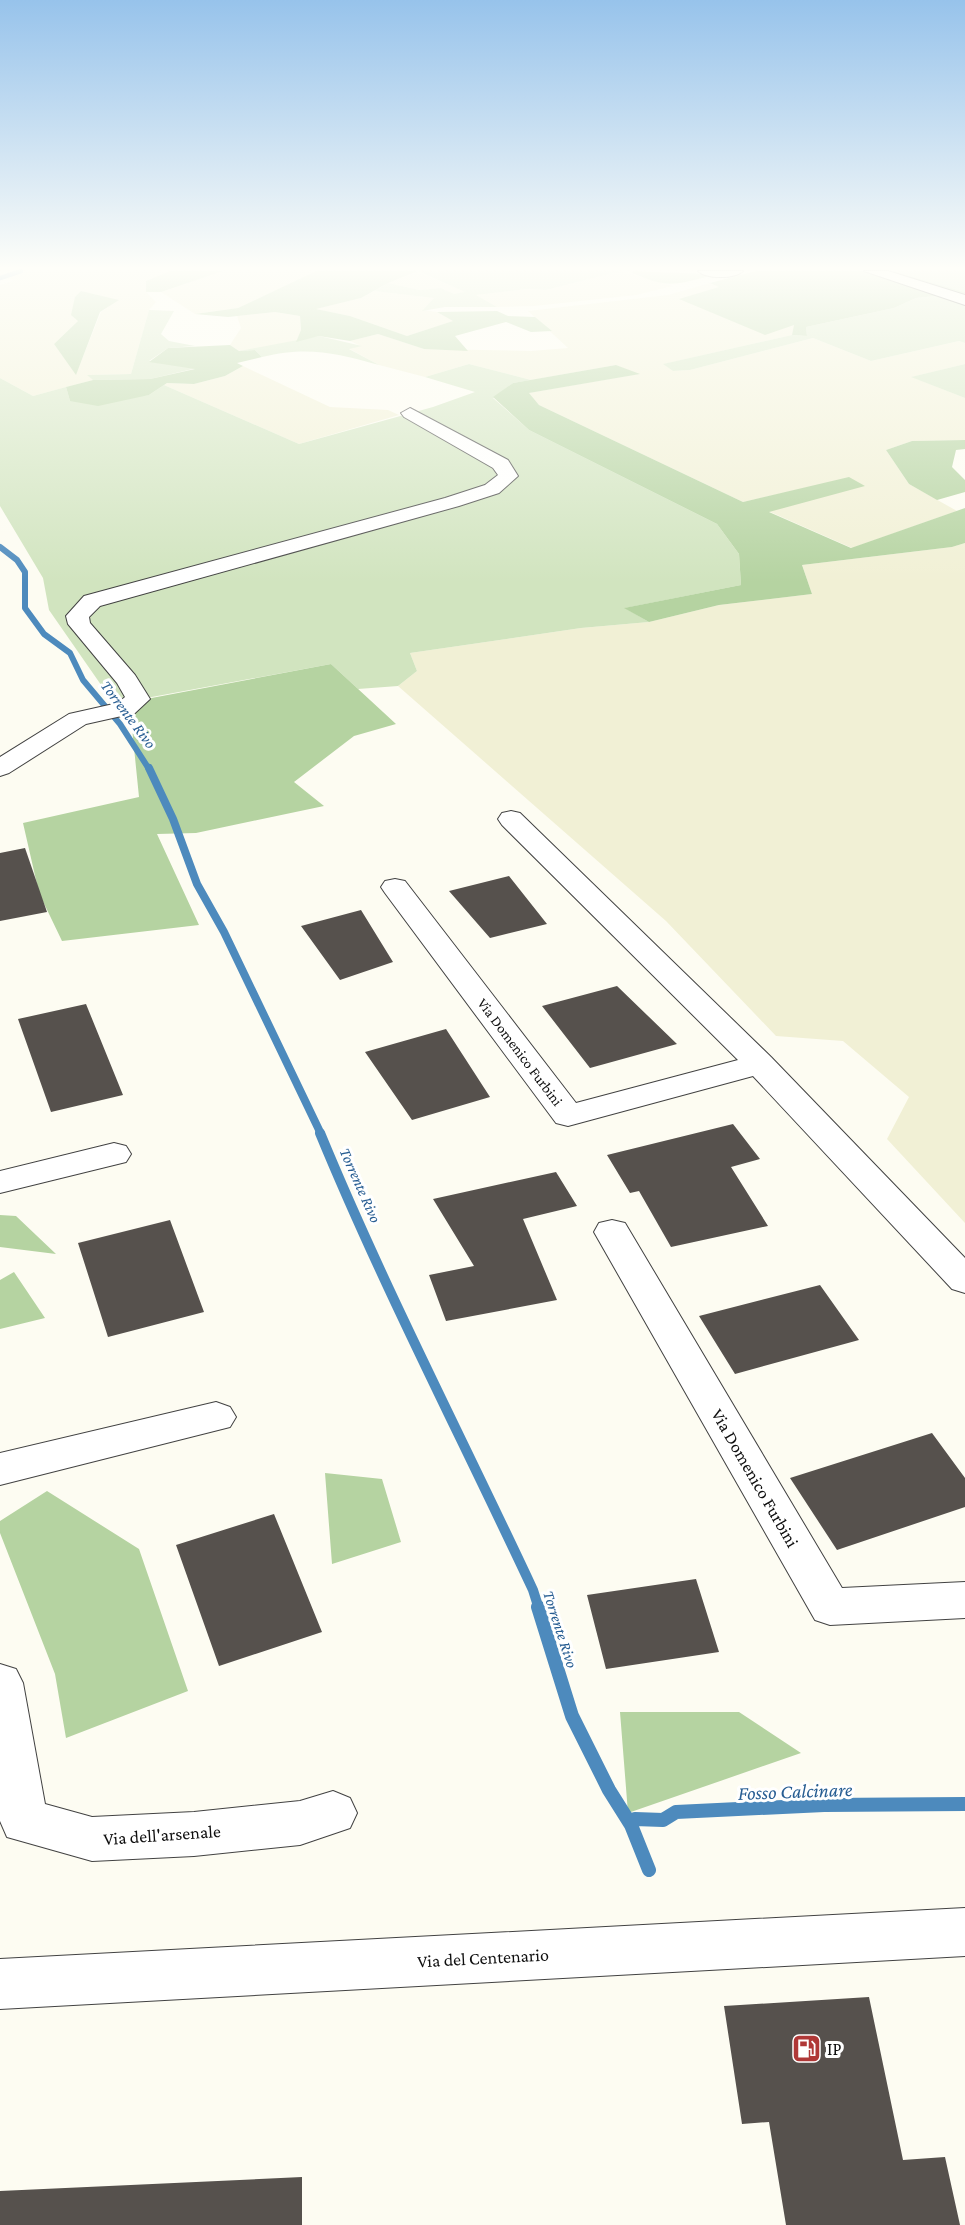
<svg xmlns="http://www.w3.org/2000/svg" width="965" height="2225" font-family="'Crimson Pro',serif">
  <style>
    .farmland { fill: #f1f0d5; fill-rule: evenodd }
    .green { fill: #d1e4bf }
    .forest { fill: #b5d3a1 }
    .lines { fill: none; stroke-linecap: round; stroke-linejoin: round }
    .stream-far4 { stroke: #4d8abd; stroke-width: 4.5 }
    .stream-far3 { stroke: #4d8abd; stroke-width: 6 }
    .stream-far2 { stroke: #4d8abd; stroke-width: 8 }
    .stream-far1 { stroke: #4d8abd; stroke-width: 10 }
    .stream { stroke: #4d8abd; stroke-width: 14 }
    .building { fill: #56514d }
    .minor-casing { stroke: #424242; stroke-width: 2 }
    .tertiary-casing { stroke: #424242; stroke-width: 2 }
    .minor { fill: #fff; fill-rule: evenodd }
    .tertiary { fill: #fff; fill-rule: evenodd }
    .labels { text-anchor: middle; stroke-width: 6; stroke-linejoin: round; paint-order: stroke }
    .street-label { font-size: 15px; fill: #0f0f0f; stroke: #fff }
    .water-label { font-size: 16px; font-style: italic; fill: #275d92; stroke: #fff }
    .near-street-label { font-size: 18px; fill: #0f0f0f; stroke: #fff }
    .near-poi-label { font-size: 18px; fill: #0f0f0f; stroke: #fff; text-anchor: start }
    .near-water-label { font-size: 20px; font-style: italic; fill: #275d92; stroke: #fff }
  </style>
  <rect width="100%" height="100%" fill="#fdfcf2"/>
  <path class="farmland" d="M27 271H170L146 281V292L156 302 149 310 131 374 88 375 93 380 33 396 0 378V285L13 281 8 276ZM81 291 118 300 101 312 76 374 54 344 78 321Z
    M223 271H316L238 308 195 314 161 292Z
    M621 271 673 286 636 295 534 306 497 307 475 295 527 289 546 290Z
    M418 272 466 292 463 294H454L441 288 420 290 388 283Z
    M710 283 720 287 680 300 795 324 792 335 664 364 673 371 690 370 813 338 871 361 959 341 965 343V364L912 377 965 398V440L912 441 886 450 909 484 957 511 852 548 768 511 849 478 743 502 539 405 528 393 638 374 616 365 531 380 469 364 425 377 379 365 348 348 361 346 350 341 378 334 424 349 531 351 568 348 528 311 668 295Z
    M374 291 435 298 423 310 437 312 454 321 407 336 350 316 315 309 361 298Z
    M275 312 300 316 301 331 296 342 239 351 230 345 241 328 237 316Z
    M243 366 330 407 388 410 399 415 299 444 164 385 167 383 194 384 225 376Z
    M965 543V1223L887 1139 909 1097 843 1041 776 1036 666 921 398 686 417 671 410 653 581 628 649 622 719 605 812 594 802 565 952 547Z"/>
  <path class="green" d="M418 271H621L546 290 527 289 476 295 497 307H445L422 311 434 298 374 291 388 283 420 290 441 288 454 294 465 292Z
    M893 271H965V292Z
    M936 296 965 303V343L959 341 871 361 813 338 690 370 673 371 663 364 792 335 807 336 806 327 894 308 916 298Z
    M149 310 174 311 161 334 169 341 195 346 168 348 149 361 197 368 150 379 93 380 87 375 131 374Z
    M319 336 362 346 349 349 379 365C335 353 308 346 262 357L255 350 239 351Z
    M469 364 531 380 513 383 493 398 529 430 717 524 739 554 741 585 625 608 649 622 581 628 410 653 417 671 398 686 358 689 331 664 141 699 131 718 115 705 49 610 43 578 0 506V378L33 396 66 387 70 401 149 395 164 385 299 444 433 407 475 392 425 377Z
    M965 364V398L911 377Z"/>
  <path class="forest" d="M170 271H223L161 292H146V281Z
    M316 271H418L388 283 361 298 316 309 350 316 407 336 453 321 437 312 497 311 508 316 535 317 552 331 531 332 506 322 455 336 468 351 424 349 378 334 350 341 319 336 296 342 301 330 300 316 275 312 228 317 195 314 238 308Z
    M633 271 706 274V277C671 286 666 287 632 273Z
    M756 271H893L965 292V303L936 296 916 298 894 308 806 327 807 336 792 335 794 325 765 335 679 299 719 287 710 283Z
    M81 291 119 300 100 312 76 375 54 344 78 321 71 315 75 297Z
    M230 345 239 351 255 350 262 357 237 363 243 366 225 376 194 384 167 383 149 395 98 406 70 401 66 387 93 380 150 379 195 369 149 362 168 348Z
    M616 365 640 374 529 393 539 405 743 502 849 477 865 486 769 512 851 548 965 508V543L952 547 802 565 812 594 719 605 649 622 624 608 741 585 739 554 717 524 529 430 493 397 513 383Z
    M965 440V449L956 450 952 467 965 480V492L937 500 909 484 886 450 912 441Z
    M331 664 396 724 354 736 294 782 324 806 196 833 157 834 199 925 62 941 39 893 23 823 139 797 131 718 141 700Z
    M0 1215 16 1216 56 1254 0 1247Z
    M14 1272 45 1318 0 1329V1280Z
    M325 1473 382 1479 401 1542 332 1564Z
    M47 1491 139 1549 188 1691 66 1738 55 1674 0 1533V1521Z
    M620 1712H739L801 1753 628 1813Z"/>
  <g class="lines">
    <path class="stream-far4" d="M0 278 21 271"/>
    <path class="stream-far3" d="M0 547 17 560 25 572V608L44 634 70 653 83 680 120 724 149 769"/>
    <path class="stream-far2" d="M149 768 173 819 197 884 224 932 321 1134"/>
    <path class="stream-far1" d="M320 1133C384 1288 462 1438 533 1590L539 1609"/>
    <path class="stream" d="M538 1607 572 1716 609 1790 631 1825 649 1870
      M631 1825 635 1819 663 1820 676 1812 824 1805 965 1804"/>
  </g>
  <path class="building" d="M25 848 47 912 0 921V853Z
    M509 876 547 924 490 938 449 891Z
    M361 910 393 962 340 980 301 926Z
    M617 986 677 1044 590 1068 542 1006Z
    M86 1004 123 1095 51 1112 18 1019Z
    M446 1029 490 1097 412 1120 365 1052Z
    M733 1124 760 1159 731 1167 768 1226 671 1247 639 1191 630 1193 607 1155Z
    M556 1172 577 1206 523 1219 557 1300 446 1321 429 1275 474 1266 433 1199Z
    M170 1220 204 1312 108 1337 78 1243Z
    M820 1285 859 1340 735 1374 699 1316Z
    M932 1433 965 1478V1507L837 1550 790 1478Z
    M274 1514 322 1632 219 1666 176 1545Z
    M696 1579 719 1652 606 1669 587 1595Z
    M869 1997 903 2160 945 2157 960 2225H786L769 2122 742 2124 724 2006Z
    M302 2177V2225H0V2191Z"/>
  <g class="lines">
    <defs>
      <path id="minor" d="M698 271H743C735 279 706 279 698 271Z
        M864 271H888L965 295V305Z
        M410 408 508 460 518 476 499 493 459 506 100 606 89 617 90 623 135 675 150 699 135 713 86 724 9 773 0 776V757L69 714 118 703 125 697 117 683 68 624 66 616 84 596 445 498 485 485 498 475 493 468 404 417 401 413Z
        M511 811 520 813 771 1057 965 1258V1293L952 1289 753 1076 568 1126 556 1123 385 893 381 887 385 881 395 879 405 881 576 1103 738 1060 502 825 498 819 502 813Z
        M114 1143 126 1146 131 1154 126 1162 0 1193V1171Z
        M612 1220 625 1223 842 1588 965 1582V1618L830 1625 815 1620 594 1232 599 1223Z
        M216 1402 230 1407 236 1417 230 1427 0 1485V1453Z
        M0 1664 16 1669 23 1683 45 1804 92 1817 194 1812 300 1801 333 1791 350 1798 357 1813 350 1828 300 1845 194 1856 92 1861 7 1837 0 1821Z"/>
      <path id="tertiary" d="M965 1908V1956L0 2009V1959Z"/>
    </defs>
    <use href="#minor" class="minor-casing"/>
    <use href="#tertiary" class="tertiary-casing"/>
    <use href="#minor" class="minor"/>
    <use href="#tertiary" class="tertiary"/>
  </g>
  <linearGradient id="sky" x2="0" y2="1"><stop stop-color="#97c3eb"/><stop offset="0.46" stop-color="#fefef9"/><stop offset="1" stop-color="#fefef9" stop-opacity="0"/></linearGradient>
  <rect width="965" height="583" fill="url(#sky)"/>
  <defs>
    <symbol id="fuel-square" viewBox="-11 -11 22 22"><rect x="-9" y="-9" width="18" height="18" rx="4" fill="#af3837" stroke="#fff"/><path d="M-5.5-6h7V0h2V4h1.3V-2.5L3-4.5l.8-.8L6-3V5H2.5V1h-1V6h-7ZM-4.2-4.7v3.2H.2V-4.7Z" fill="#fff"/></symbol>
  </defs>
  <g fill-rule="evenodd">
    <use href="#fuel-square" x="790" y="2032" width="33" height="33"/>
  </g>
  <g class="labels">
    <g class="street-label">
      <text transform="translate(520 1052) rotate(53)" y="5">Via Domenico Furbini</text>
    </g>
    <g class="water-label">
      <text transform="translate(129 714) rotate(53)" y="6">Torrente Rivo</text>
      <text transform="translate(361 1185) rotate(66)" y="6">Torrente Rivo</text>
      <text transform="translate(561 1629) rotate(72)" y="6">Torrente Rivo</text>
    </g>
    <g class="near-street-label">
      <text transform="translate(755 1478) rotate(60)" y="6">Via Domenico Furbini</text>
      <text transform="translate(162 1835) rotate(-4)" y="6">Via dell'arsenale</text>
      <text transform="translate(483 1958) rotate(-3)" y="6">Via del Centenario</text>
    </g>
    <g class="near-poi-label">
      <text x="827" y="2055">IP</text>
    </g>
    <g class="near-water-label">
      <text transform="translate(795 1791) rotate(-2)" y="7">Fosso Calcinare</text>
    </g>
  </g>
</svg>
